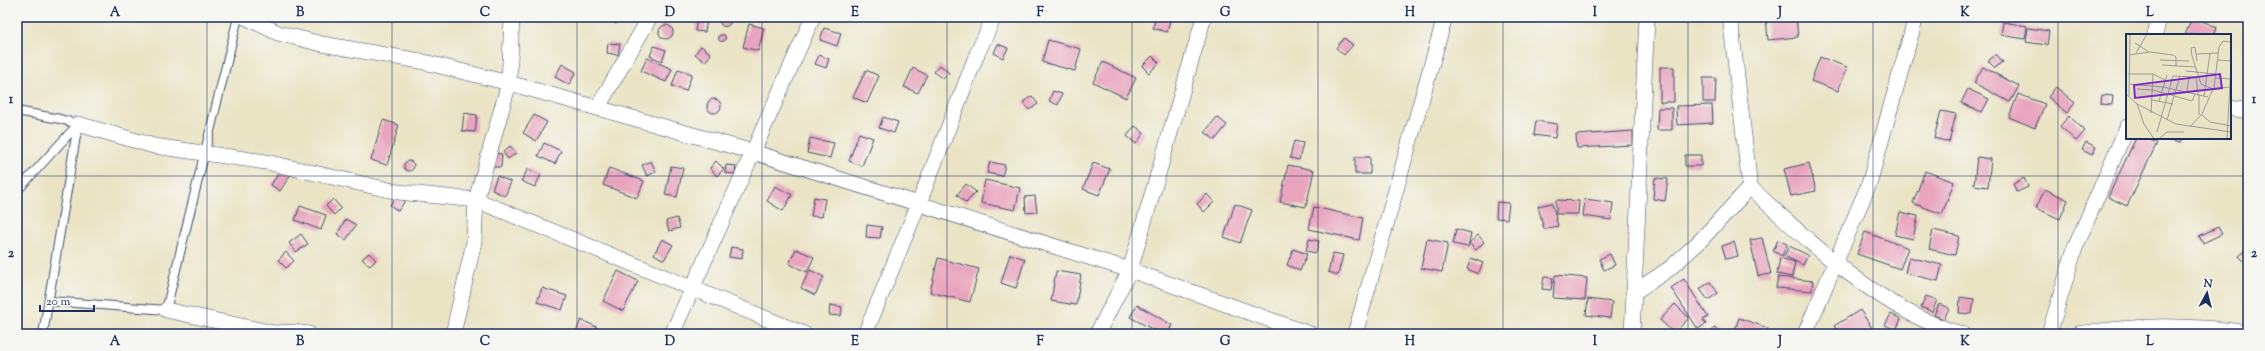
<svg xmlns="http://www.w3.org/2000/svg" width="2265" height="351" font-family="'Sorts Mill Goudy',serif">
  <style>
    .building { fill: #e9a4be }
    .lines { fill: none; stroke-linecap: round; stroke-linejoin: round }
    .service-casing { stroke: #3a4a6d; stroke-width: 10 }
    .minor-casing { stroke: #3a4a6d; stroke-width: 16 }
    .service { stroke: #fff; stroke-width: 8 }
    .minor { stroke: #fff; stroke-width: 15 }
    .grid { fill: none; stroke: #1b2f5e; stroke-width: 1; stroke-opacity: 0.55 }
    .inset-road { fill: none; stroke: #979c9c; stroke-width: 1 }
    .view { fill: #7b2cbf; fill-opacity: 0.15; stroke: #7b2cbf; stroke-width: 2 }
    .inset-edge { fill: none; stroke: #1b2f5e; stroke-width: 2 }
    .neatline { fill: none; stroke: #1b2f5e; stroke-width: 1.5 }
    .grid-label { font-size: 13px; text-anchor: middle; font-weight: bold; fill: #1b2f5e }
  </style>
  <rect width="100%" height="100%" fill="#f6f6f2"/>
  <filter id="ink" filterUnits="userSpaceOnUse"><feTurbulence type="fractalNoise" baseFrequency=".025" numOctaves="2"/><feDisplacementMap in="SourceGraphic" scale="8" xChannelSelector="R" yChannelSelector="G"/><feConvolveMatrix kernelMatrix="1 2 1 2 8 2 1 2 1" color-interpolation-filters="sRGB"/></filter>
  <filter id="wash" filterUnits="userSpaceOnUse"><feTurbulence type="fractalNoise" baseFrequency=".012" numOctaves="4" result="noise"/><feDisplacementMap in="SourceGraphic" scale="16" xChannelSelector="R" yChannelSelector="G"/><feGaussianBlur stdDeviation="0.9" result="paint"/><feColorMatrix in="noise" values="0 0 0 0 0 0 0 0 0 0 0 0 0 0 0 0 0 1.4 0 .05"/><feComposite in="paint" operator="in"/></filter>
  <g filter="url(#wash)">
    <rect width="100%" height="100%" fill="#eae4c5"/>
    <g id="blocks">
      <path class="building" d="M719.5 21a5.5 5.5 0 1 1 11 0a5.5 5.5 0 1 1-11 0Z
        M604 17H621L616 24Z
        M755 17H767L766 20Z
        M1156 17H1171L1167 32 1153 28Z
        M1766 17H1796L1798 37 1768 40Z
        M2192 17 2217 27 2214 35H2185Z
        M697 18 707 19 705 32 695 31Z
        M2003 22 2027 26 2025 39 2001 35Z
        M749 24 764 28 758 51 743 47Z
        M659 32a7 7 0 1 1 14 0a7 7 0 1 1-14 0Z
        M824 28 841 33 837 46 820 40Z
        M2028 28 2049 31 2047 45 2026 42Z
        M718.5 38a3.5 3.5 0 1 1 7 0a3.5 3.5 0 1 1-7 0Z
        M1344 38 1353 45 1344 55 1336 48Z
        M1048 40 1081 49 1075 71 1042 62Z
        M608 43 620 44 618 55 607 53Z
        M998 44 1008 48 1003 58 994 53Z
        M654 46 666 50 662 61 650 56Z
        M701 46 711 54 705 62 695 54Z
        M1996 54 2003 62 1995 68 1988 61Z
        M819 55 829 59 826 68 815 64Z
        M1152 56 1159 63 1149 73 1142 66Z
        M1820 57 1847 67 1838 91 1811 81Z
        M647 58 672 69 666 82 641 71Z
        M1103 62 1136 78 1126 98 1093 82Z
        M562 64 576 72 569 85 555 77Z
        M940 65 949 73 943 79 934 72Z
        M1660 67H1674V102H1660Z
        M1983 67 2019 86 2010 102 1974 83Z
        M913 68 927 75 918 93 904 87Z
        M678 69 692 74 686 91 672 86Z
        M866 70 879 76 867 103 853 97Z
        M1703 78H1716L1715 102H1703Z
        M2056 87 2075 103 2067 113 2048 97Z
        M1968 89 1989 99 1982 112 1961 103Z
        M1053 91 1062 94 1058 105 1049 101Z
        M2018 94 2045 104 2035 128 2009 117Z
        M2102 95 2113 96 2112 105 2101 104Z
        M1032 96 1038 104 1029 110 1023 102Z
        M707 106a7 7 0 1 1 14 0a7 7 0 1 1-14 0Z
        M1712 105 1713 123 1677 125 1676 106Z
        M1658 108H1672V130H1657Z
        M1941 111 1956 114 1949 142 1934 138Z
        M464 113 477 115 475 132 462 131Z
        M534 115 547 122 536 141 523 133Z
        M2069 116 2085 131 2076 141 2060 126Z
        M883 117 898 122 894 133 879 128Z
        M1217 117 1227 125 1215 140 1205 132Z
        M383 120 399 125 387 165 371 160Z
        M1536 121 1557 124 1555 138 1534 135Z
        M1135 126 1144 133 1136 144 1127 136Z
        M1633 131V145L1577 148 1576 135Z
        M859 133 873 138 862 166 849 161Z
        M810 138 834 143 830 158 807 153Z
        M2136 138H2146L2157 143 2127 206 2108 197Z
        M2157 138H2181L2180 143Z
        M1294 141 1303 143 1299 160 1290 158Z
        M2086 142 2096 147 2092 155 2082 150Z
        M544 143 561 151 555 164 538 156Z
        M510 146 516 153 508 159 503 152Z
        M492 153 502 154 501 167H491Z
        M1685 155H1701V166H1685Z
        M1355 157H1370V174H1355Z
        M1977 157 1991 159 1988 187 1974 185Z
        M404 166a5 5 0 1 1 10 0a5 5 0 1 1-10 0Z
        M651 161 656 172 647 176 642 165Z
        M716 161 724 169 717 176 710 168Z
        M990 162 1005 165 1002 176 987 173Z
        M1093 163 1110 169 1099 195 1083 189Z
        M1809 163 1816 191 1791 196 1784 169Z
        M726 165 736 166 735 174 725 173Z
        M1288 165 1314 170 1306 207 1280 202Z
        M671 166 683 168 677 197 665 195Z
        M282 168 291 174 280 191 271 185Z
        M609 168 644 181 637 198 603 185Z
        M528 169 541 175 535 187 521 181Z
        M1925 171 1954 182 1942 214 1913 203Z
        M497 176 511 182 505 196 492 190Z
        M1655 178 1668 179 1665 201 1653 199Z
        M2024 178 2028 187 2017 192 2013 184Z
        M985 180 1020 188 1015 210 981 203Z
        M966 184 976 192 966 203 957 195Z
        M775 186 792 195 783 211 767 201Z
        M2045 189 2068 200 2060 219 2036 208Z
        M1207 194 1214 202 1204 212 1197 204Z
        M397 195 405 201 398 211 390 205Z
        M1035 196 1037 212 1026 213 1025 197Z
        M814 197 825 199 822 217 811 216Z
        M333 199 341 208 334 215 326 206Z
        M1585 199 1613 203 1611 220 1583 216Z
        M1556 200 1579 201 1578 214H1556Z
        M1497 202 1509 203 1507 219 1496 218Z
        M1552 203 1558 226 1544 229 1538 206Z
        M1235 204 1252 210 1240 243 1224 237Z
        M300 206 326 215 321 230 295 220Z
        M1314 207 1363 218 1359 240 1309 229Z
        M1900 212 1918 216 1913 239 1895 235Z
        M677 218 680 228 669 231 666 221Z
        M346 219 356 225 346 240 337 234Z
        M867 225 882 227 880 238 866 237Z
        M2218 227 2222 234 2203 243 2199 236Z
        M1456 229 1471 233 1468 247 1453 244Z
        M1933 230 1959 236 1955 255 1929 249Z
        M1865 232 1908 248 1900 269 1857 254Z
        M301 234 308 244 296 252 289 243Z
        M1478 235 1484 242 1476 250 1469 243Z
        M1762 238 1771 274 1758 276 1750 240Z
        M662 239 673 245 664 260 654 254Z
        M1309 239 1319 241 1316 253 1306 251Z
        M1427 239 1448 243 1442 272 1421 268Z
        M1778 240 1787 244 1782 256 1773 251Z
        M1734 242 1738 256 1726 259 1722 246Z
        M1789 246 1808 255 1803 265 1784 256Z
        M731 247 743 249 742 259 729 257Z
        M796 249 814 257 807 272 789 264Z
        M1293 249 1307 254 1300 271 1287 265Z
        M2246 250 2248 253V265L2239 256Z
        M286 252 294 261 286 268 278 260Z
        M369 253 376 260 370 266 362 259Z
        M1333 253 1343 255 1338 275 1328 272Z
        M1010 254 1025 259 1016 288 1001 283Z
        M1610 254 1615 265 1604 270 1599 259Z
        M1909 257 1942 265 1938 281 1905 273Z
        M938 258 979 269 970 302 930 292Z
        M1471 258 1483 263 1478 274 1467 269Z
        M1780 258 1795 262 1792 277 1777 274Z
        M810 270 824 277 815 295 801 288Z
        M618 271 638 281 623 311 603 301Z
        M1056 271 1081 275 1076 305 1051 301Z
        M1555 275 1587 278 1585 300 1553 298Z
        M1544 277 1553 278 1551 290 1542 289Z
        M1778 277 1813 281 1812 291 1776 288Z
        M1684 279 1708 317 1703 320 1706 324 1698 329 1671 288Z
        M1710 282 1718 293 1708 300 1700 289Z
        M542 288 567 296 562 310 537 302Z
        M1926 296 1937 300 1932 312 1921 307Z
        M1960 297 1974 299 1972 314 1959 313Z
        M1588 299 1612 302 1610 318 1586 315Z
        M1675 304 1689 318 1674 333 1660 320Z
        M1939 304 1949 308 1944 319 1934 315Z
        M830 305 842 307 841 316 829 315Z
        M1137 305 1172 325 1167 334H1161L1130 317Z
        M1860 310 1874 331 1869 334H1839L1834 326Z
        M1891 314 1901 319 1896 330 1885 325Z
        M1739 318 1768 328 1765 334 1734 332Z
        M581 320 597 327 594 334H575Z
        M1714 328 1725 334H1711Z"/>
    </g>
  </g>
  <g filter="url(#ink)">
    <use href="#blocks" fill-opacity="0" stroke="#3a4a6d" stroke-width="1"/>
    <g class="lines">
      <defs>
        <path id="service" d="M17 111 60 119 78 124
          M17 191 78 124
          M49 301 166 310 238 17
          M43 334 78 124"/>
        <path id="minor" d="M245 17 278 33 322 44 420 61 509 83 753 152 1130 270 1310 334
          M1730 17 1750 187C1806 240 1886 314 1962 334
          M2155 35 2159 17
          M598 107 650 17
          M2230 108 2248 111
          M78 124 154 146 266 162 398 192 476 200 804 334
          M1633 293 1669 269 1699 242 1750 187
          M166 310 274 333 293 332 309 334
          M453 334 474 242 476 200 509 83 512 17
          M672 334 813 17
          M865 334 919 203 977 54 994 17
          M1097 334 1130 270 1204 17
          M1355 334 1445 17
          M1632 334 1647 17
          M1805 334 1869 184 1916 17
          M2049 334 2075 248 2127 127
          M2078 334C2137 325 2189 324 2248 333"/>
      </defs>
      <use href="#service" class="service-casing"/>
      <use href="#minor" class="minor-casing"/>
      <use href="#service" class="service"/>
      <use href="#minor" class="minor"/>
    </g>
  </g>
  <path class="grid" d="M207 17V334M392 17V334M577 17V334M762 17V334M947 17V334M1132 17V334M1318 17V334M1503 17V334M1688 17V334M1873 17V334M2058 17V334M17 176H2248"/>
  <g transform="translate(2126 34)">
    <rect width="105" height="105" fill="#eae4c5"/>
    <path class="inset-road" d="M9 9 23 18M69 13 65 14 66 22 75 50 87 55M69 13 71 27M10 19 21 0M70 20 92 19M3 21 24 18 47 21 50 23V32M34 26 63 27M92 26 105 27M36 31 69 33M60 37 90 40M2 40H27M27 40 39 46M90 44 105 45M3 50 37 53 82 63M88 54 93 13 97 7 105 8M11 55 27 56 66 67 69 60M61 57 63 43M0 60 11 70 50 90 105 98M73 60V81M3 62 4 0M78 62 84 19M26 66 47 70M33 67 41 41M11 70 18 90 28 105M25 79 27 40M76 81 84 88 105 92M41 86 54 42M64 93 76 80 87 55 103 53M31 98 47 42 70 43 72 60M33 105 41 98H58M101 105 105 30"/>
    <path class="view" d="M94 40 96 54 9 64 8 51Z"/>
    <rect width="105" height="105" class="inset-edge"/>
  </g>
  <rect width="2265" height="351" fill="none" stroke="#f6f6f2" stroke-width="44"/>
  <g transform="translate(2207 293) rotate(7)" stroke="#f6f6f2" stroke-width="3" paint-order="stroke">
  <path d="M0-3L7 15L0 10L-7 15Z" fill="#1b2f5e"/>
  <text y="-6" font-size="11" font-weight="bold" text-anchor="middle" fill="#1b2f5e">N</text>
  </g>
  <path d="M40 305v6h54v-6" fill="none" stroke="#1b2f5e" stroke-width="2"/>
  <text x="46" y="305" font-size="12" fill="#1b2f5e" stroke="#f6f6f2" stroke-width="3" paint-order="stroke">20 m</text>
  <rect x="22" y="22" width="2221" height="307" class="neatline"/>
  <g class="grid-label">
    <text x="115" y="16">A</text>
    <text x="300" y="16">B</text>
    <text x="485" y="16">C</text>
    <text x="670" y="16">D</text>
    <text x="855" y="16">E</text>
    <text x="1040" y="16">F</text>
    <text x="1225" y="16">G</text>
    <text x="1410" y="16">H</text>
    <text x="1595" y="16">I</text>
    <text x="1780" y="16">J</text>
    <text x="1965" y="16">K</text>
    <text x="2150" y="16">L</text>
    <text x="11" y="103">1</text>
    <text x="2254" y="103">1</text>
    <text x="11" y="257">2</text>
    <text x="2254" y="257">2</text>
    <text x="115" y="345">A</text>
    <text x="300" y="345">B</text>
    <text x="485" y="345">C</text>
    <text x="670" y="345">D</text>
    <text x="855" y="345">E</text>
    <text x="1040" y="345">F</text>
    <text x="1225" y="345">G</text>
    <text x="1410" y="345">H</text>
    <text x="1595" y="345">I</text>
    <text x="1780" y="345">J</text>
    <text x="1965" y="345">K</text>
    <text x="2150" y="345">L</text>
  </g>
</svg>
